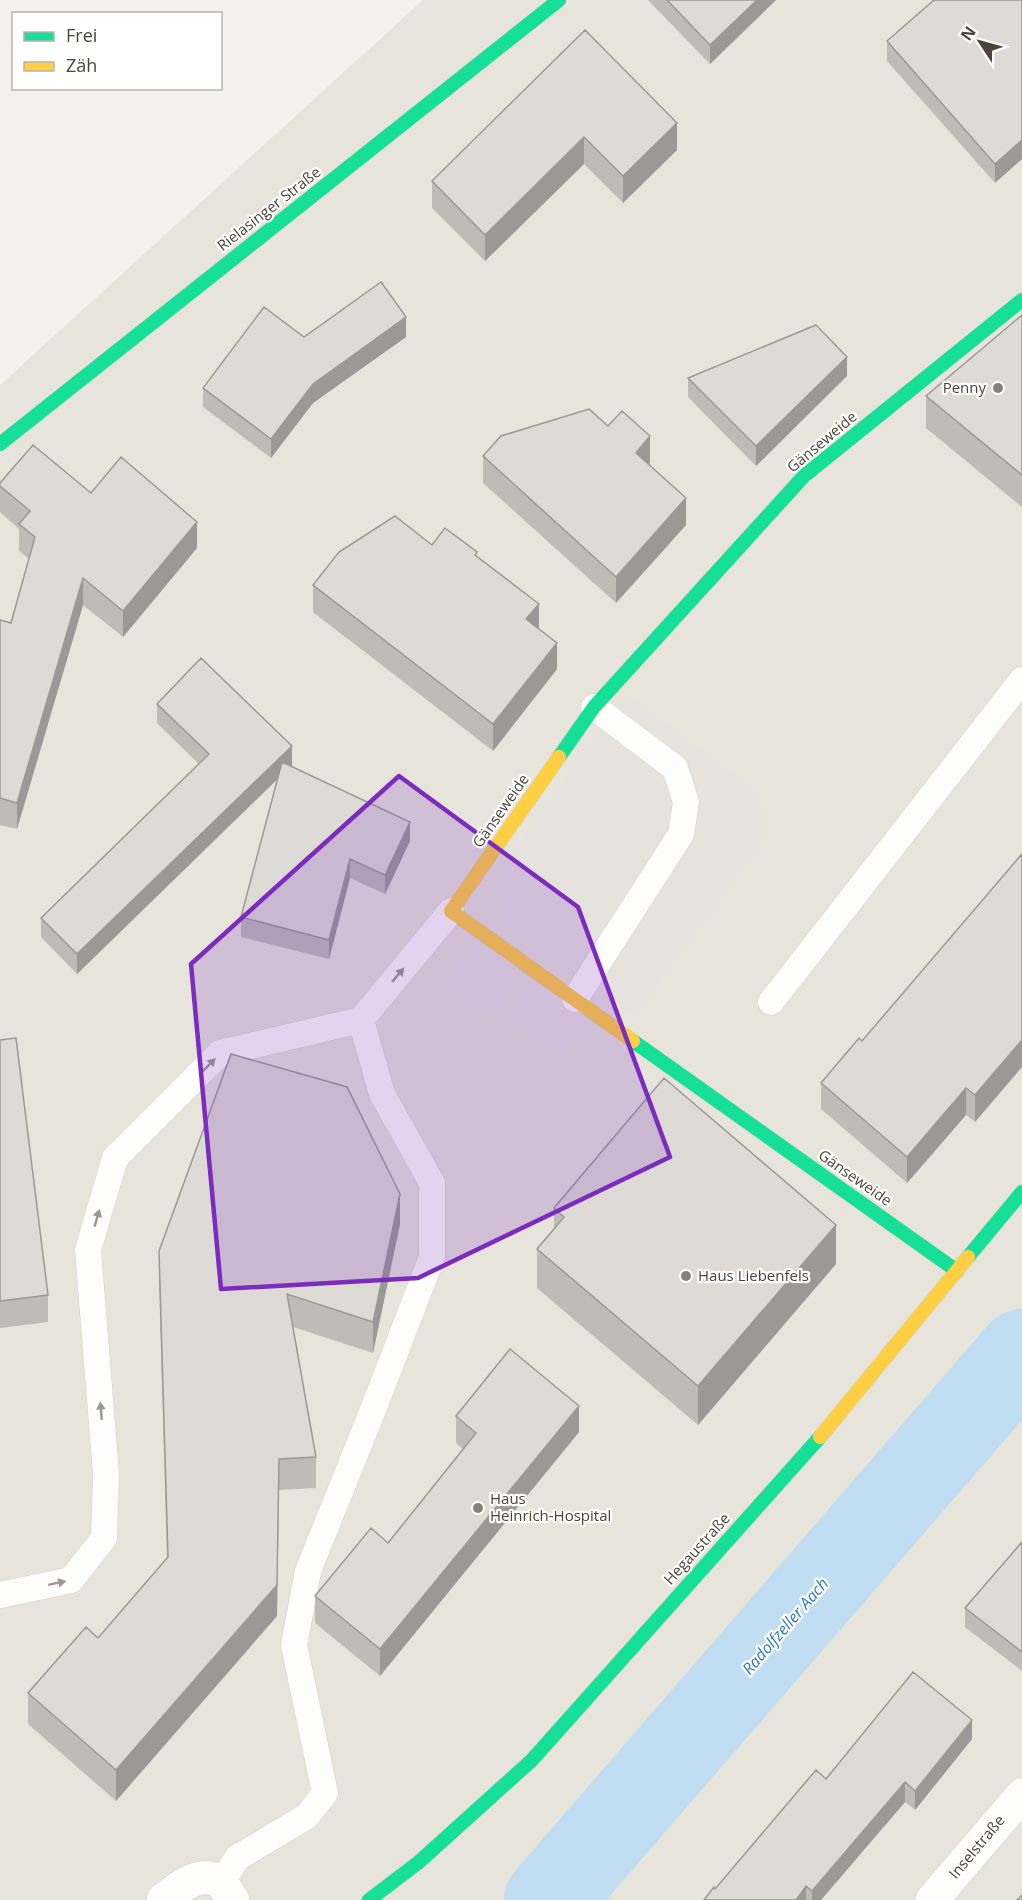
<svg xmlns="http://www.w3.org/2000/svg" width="1022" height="1900" font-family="'Open Sans',sans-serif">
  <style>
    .residential { fill: #e7e4dc }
    .parking { fill: #e6e3df }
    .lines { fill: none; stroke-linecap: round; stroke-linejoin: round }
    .river { stroke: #c0ddf1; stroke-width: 88 }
    .lane-casing { stroke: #d2d0cb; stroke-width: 27 }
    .street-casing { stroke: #d2d0cb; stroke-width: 34 }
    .fast-casing { stroke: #d3cfc5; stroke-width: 15 }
    .slow-casing { stroke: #d3cfc5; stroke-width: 15 }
    .lane { stroke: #fdfdfc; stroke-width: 26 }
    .street { stroke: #fdfdfc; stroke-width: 33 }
    .fast { stroke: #16e098; stroke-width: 14 }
    .slow { stroke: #ffcf43; stroke-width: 14 }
    .wall { fill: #bfbcb8 }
    .shaded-wall { fill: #9b9996 }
    .building { fill: #dedbd6; stroke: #9b9996; stroke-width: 1.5 }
    .oneway { fill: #9b9791 }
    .marked { fill: #7b2cbf; fill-opacity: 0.2; stroke: #7b2cbf; stroke-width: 4.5; stroke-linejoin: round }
    .poi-dot { fill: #868178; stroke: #fff; stroke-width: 2 }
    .labels { text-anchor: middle; stroke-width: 4.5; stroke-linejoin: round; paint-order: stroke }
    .street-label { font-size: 15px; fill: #4b4439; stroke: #fff }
    .poi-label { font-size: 15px; fill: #4b4439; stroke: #fff; text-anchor: start }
    .water-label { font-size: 16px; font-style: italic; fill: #2e7ab2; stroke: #fff }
  </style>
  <rect width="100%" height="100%" fill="#f4f2ee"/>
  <path class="residential" d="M423 0H1022V1900H0V385Z"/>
  <path class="parking" d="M625 692 759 792 766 836 635 1017 514 936 500 918 496 888 499 869Z
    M482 932 525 963 484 1020 441 990Z
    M540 973 593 1011 559 1057 506 1019Z"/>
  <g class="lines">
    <path class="river" d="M548 1900 1022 1353"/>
    <defs>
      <path id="lane" d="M575 999 681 834 686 802 675 768 594 707
        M771 1002 1022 680
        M361 1020 451 911
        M0 1595 71 1580 104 1538 106 1474 88 1250 115 1158 220 1053 361 1020 382 1094 432 1183V1257L371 1415 308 1571 294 1645 325 1793 307 1816 237 1858 221 1884"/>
      <path id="street" d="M163 1900C178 1888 203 1867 222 1884 226 1889 230 1895 233 1900
        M932 1900 1022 1795"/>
      <path id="fast" d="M0 444 559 0
        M559 757 594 707 804 476 1022 300
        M633 1041 957 1271
        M968 1257 1022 1192
        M369 1900 419 1862 532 1760 820 1437"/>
      <path id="slow" d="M559 757 451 911 633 1041
        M820 1437 968 1257"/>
    </defs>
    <use href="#lane" class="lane-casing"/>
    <use href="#street" class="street-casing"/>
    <use href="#fast" class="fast-casing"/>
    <use href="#slow" class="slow-casing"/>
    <use href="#lane" class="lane"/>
    <use href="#street" class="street"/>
    <use href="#fast" class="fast"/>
    <use href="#slow" class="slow"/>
  </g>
  <path class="wall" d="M648 0H776L710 64Z
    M1022 0 995 183 887 61V41Z
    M585 30 677 150 623 203 584 164 485 261 432 208V181Z
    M1022 315V507L926 428V396Z
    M304 337H406L313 403 271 458 203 407V388Z
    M847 376 756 466 688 397V378Z
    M483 456 650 463 649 464 686 525 616 603 483 483Z
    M0 483 91 493 197 548 123 637 83 605 17 829 0 825V620L11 623 29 559 19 551V529L0 512Z
    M432 545 477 556 539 629 557 669 493 751 313 612V585Z
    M157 704 292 765 291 766 410 841 385 894 350 878 329 959 241 937V917L277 779 77 974 41 937V918L199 764 157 723Z
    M1022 854 975 1122 966 1115 907 1183 821 1109V1083L862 1041Z
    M0 1040 48 1295V1322L0 1328Z
    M554 1208 836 1264 698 1425 537 1288V1249L554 1229Z
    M400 1224 373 1353 293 1327 316 1457V1488L279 1490 277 1616 116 1801 28 1724V1693L98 1638 167 1558 159 1282V1251Z
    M456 1416 579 1432 380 1676 315 1623V1596L388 1543 463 1449 456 1443Z
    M1022 1542V1671L965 1627V1608Z
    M972 1739 915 1810 905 1802 821 1900H704L826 1779Z"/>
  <path class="shaded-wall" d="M757 0H776L710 64V45Z
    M677 123V150L623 203V176Z
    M584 137V164L485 261V235Z
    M1022 140V159L995 183V164Z
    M406 317V337L313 403 271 458V439L313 384Z
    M847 357V376L756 466V446Z
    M650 436V463L636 479V453Z
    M686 498V525L616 603V577Z
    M197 522V548L123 637V611Z
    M83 578V605L17 829V803Z
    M539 604V630L526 619Z
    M557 643V669L493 751V724Z
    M292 746V765L77 974V954Z
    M410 822V841L385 894V875Z
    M350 859V878L329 959V940Z
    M1022 1040V1067L975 1122V1095Z
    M966 1088V1115L907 1183V1157Z
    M400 1194V1224L373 1353V1322Z
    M836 1225V1264L698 1425V1386Z
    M579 1406V1432L380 1676V1649Z
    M279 1459 277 1616 116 1801V1770Z
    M972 1720V1739L915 1810V1791Z
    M905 1782V1802L821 1900H812V1891Z
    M806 1886V1900H796Z"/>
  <path class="building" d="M667 0H757L710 45Z
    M934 0H1022V140L995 164 887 41Z
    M585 30 677 123 623 176 584 137 485 235 432 181Z
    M381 282 406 317 313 384 271 439 203 388 264 307 304 337Z
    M1022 315V475L926 396Z
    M816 325 847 357 756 446 688 378Z
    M589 409 608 426 622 411 650 436 636 453 686 498 616 577 483 456 501 436Z
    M33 445 91 493 121 457 197 522 123 611 83 578 17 803 0 798V620L11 623 35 537 19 524 30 511 0 486V483Z
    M395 516 432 545 445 528 477 552 475 555 539 604 526 619 557 643 493 724 313 585 339 552Z
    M201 658 292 746 77 954 41 918 209 754 157 704Z
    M282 762 410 822 385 875 350 859 329 940 241 917Z
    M1022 854V1040L975 1095 966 1088 907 1157 821 1083 859 1038 862 1041Z
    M16 1038 48 1295 0 1301V1040Z
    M231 1054 347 1087 400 1194 373 1322 287 1294 316 1457 279 1459 277 1585 116 1770 28 1693 86 1627 98 1638 168 1557 159 1251Z
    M664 1078 836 1225 698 1386 537 1249 564 1217 554 1208Z
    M510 1349 579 1406 380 1649 315 1596 371 1528 388 1543 476 1433 456 1416Z
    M1022 1542V1652L965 1608Z
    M913 1672 972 1720 915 1791 905 1782 812 1891 806 1886 796 1900H704L714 1887 715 1889 816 1770 826 1779Z
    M1022 1895V1900H1017Z"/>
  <defs><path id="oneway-solid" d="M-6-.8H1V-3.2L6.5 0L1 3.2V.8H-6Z" transform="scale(1.5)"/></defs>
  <g class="oneway">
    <use href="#oneway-solid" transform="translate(398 975) rotate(-50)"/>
    <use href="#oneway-solid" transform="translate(209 1065) rotate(-45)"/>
    <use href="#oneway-solid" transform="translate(97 1218) rotate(-74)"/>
    <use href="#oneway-solid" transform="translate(101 1411) rotate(-95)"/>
    <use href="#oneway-solid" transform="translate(57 1583) rotate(-12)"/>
  </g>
  <path class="marked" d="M399 776 578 907 670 1157 418 1278 221 1289 191 964Z"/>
  <g class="poi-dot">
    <circle cx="998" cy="388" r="6"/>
    <circle cx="686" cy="1276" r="6"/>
    <circle cx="478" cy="1508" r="6"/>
  </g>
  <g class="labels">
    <g class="street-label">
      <text transform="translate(269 209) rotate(-38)" y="5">Rielasinger Straße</text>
      <text transform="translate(822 442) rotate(-40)" y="5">Gänseweide</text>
      <text transform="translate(501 811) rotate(-55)" y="5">Gänseweide</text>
      <text transform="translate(855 1178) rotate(35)" y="5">Gänseweide</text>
      <text transform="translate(697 1549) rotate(-48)" y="5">Hegaustraße</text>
      <text transform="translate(977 1847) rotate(-50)" y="5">Inselstraße</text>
    </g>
    <g class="poi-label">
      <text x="986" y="393" text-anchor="end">Penny</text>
      <text x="698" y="1281">Haus Liebenfels</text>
      <text x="490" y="1504">Haus<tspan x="490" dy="17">Heinrich-Hospital</tspan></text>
    </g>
    <g class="water-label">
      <text transform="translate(785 1626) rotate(-49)" y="6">Radolfzeller Aach</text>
    </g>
  </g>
  <rect x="12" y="12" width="210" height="78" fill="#ffffff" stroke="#b7b4b0" stroke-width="1.5"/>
  <rect x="24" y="32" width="30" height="9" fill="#16e098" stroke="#b7b4b0" stroke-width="1.5"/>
  <text x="66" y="42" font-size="18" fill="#4b4439">Frei</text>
  <rect x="24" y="62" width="30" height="9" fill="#ffcf43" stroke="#b7b4b0" stroke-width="1.5"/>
  <text x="66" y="72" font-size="18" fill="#4b4439">Zäh</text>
  <g transform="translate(980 42) rotate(306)" stroke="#ffffff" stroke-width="4.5" paint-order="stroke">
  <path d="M0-4.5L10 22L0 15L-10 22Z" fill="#4b4439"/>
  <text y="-9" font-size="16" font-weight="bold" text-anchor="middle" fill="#4b4439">N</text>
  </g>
</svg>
